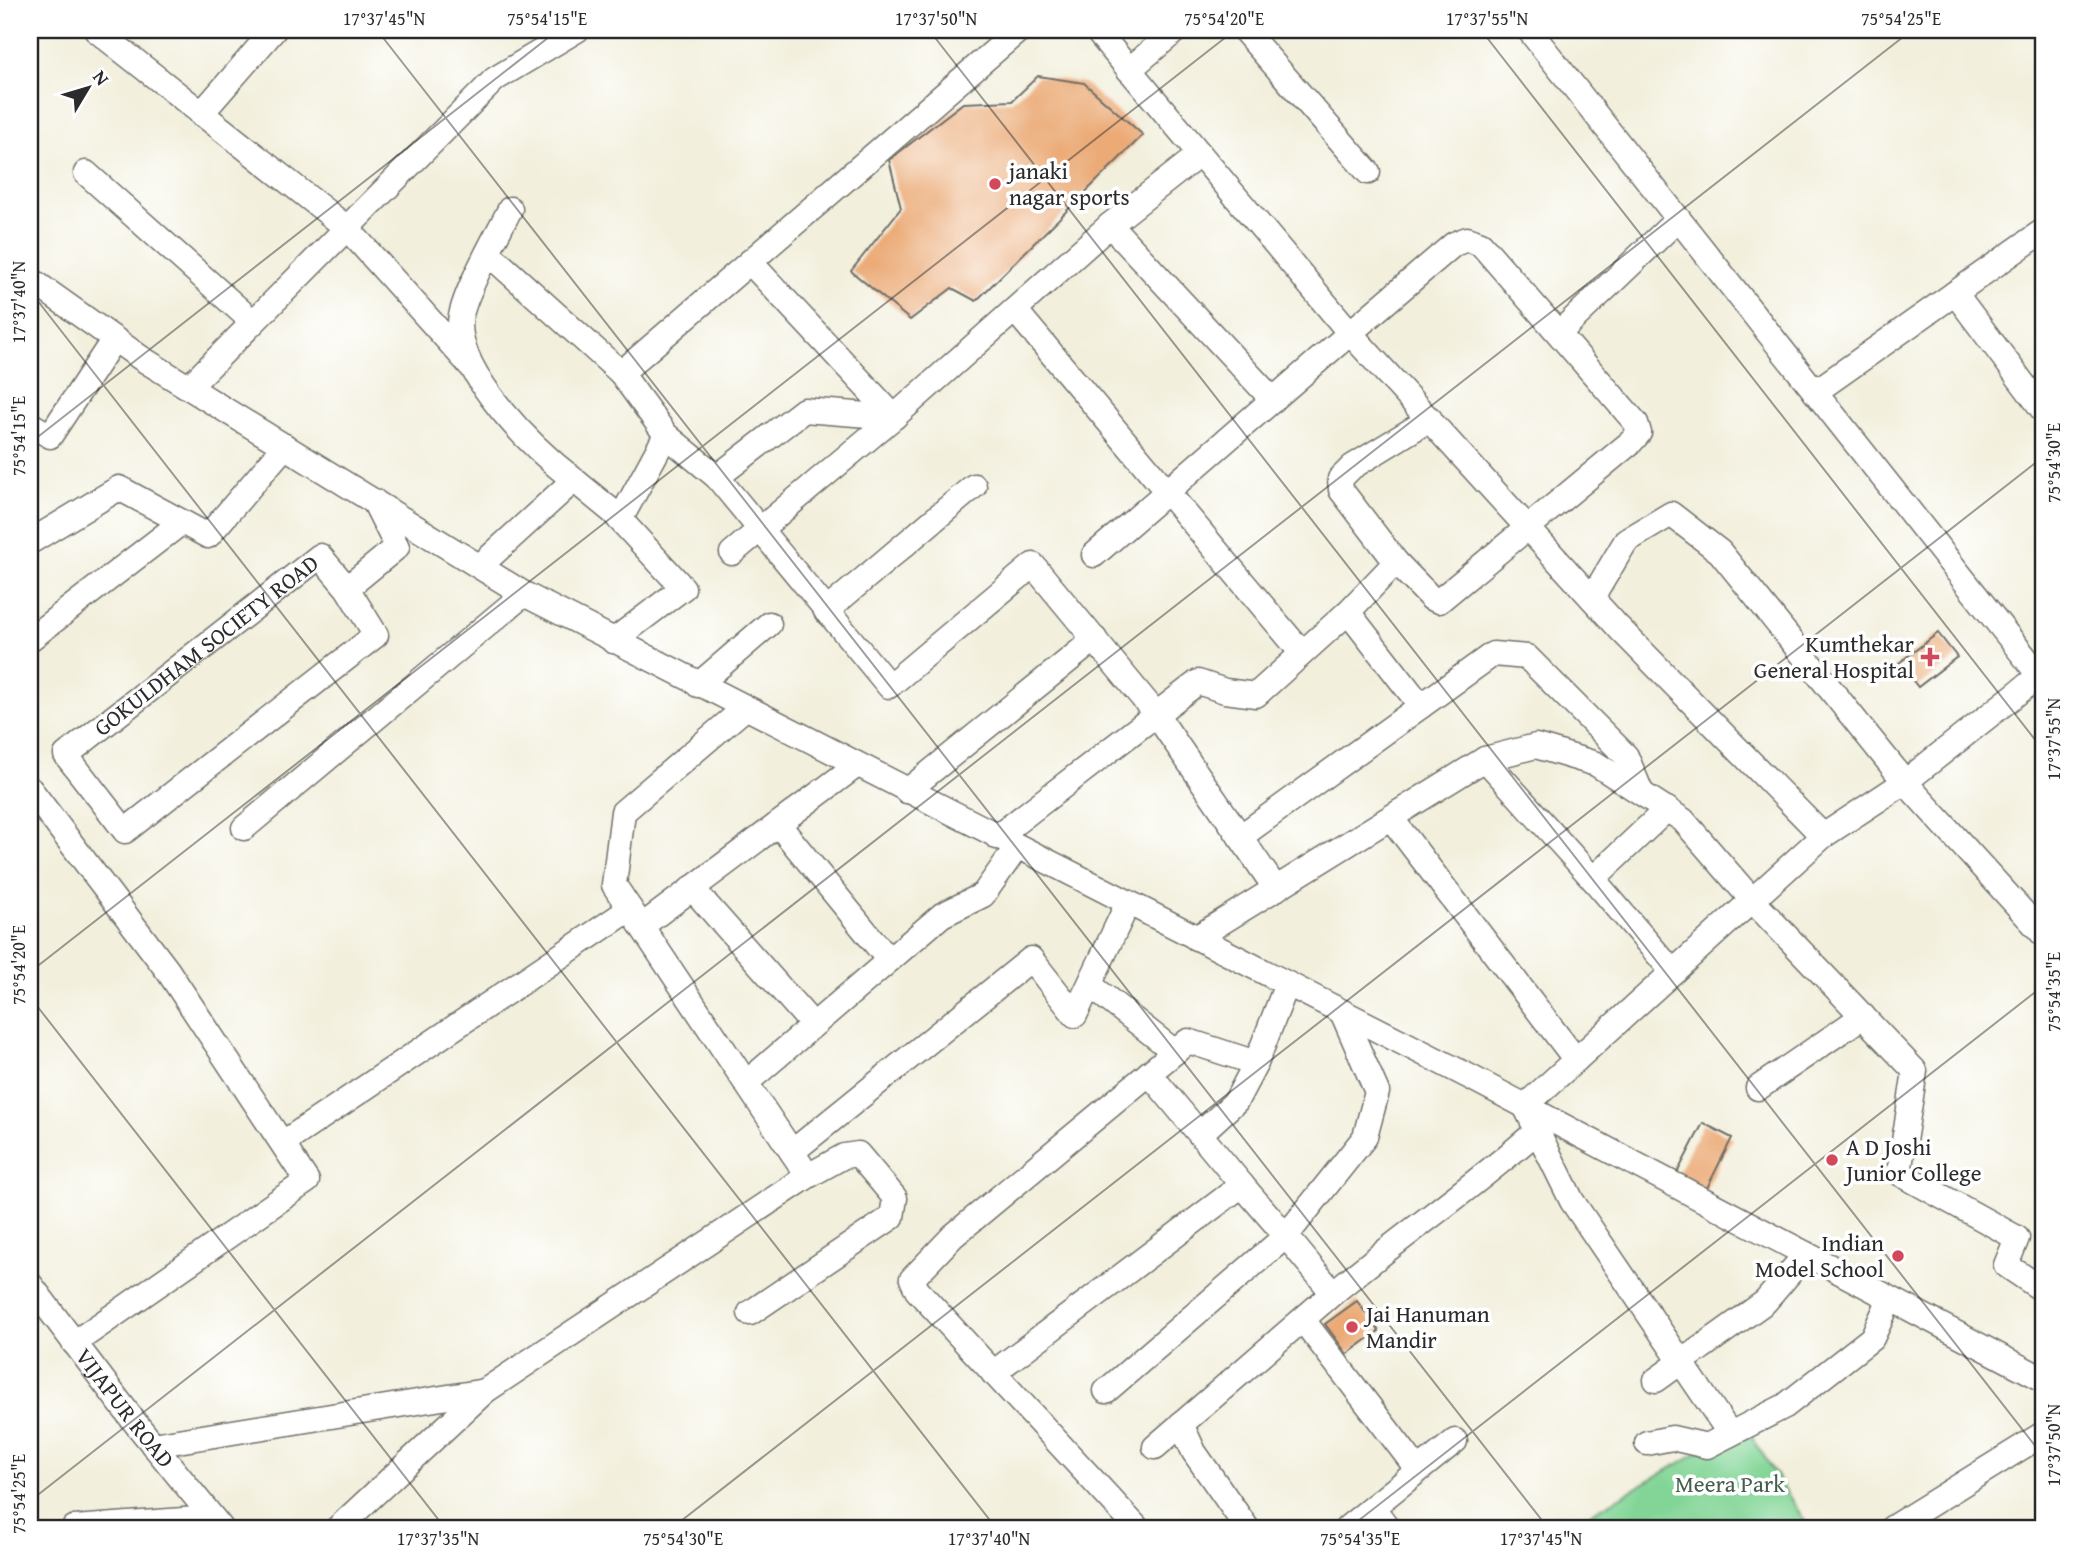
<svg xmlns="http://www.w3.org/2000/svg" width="2073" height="1558" font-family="'Gentium Book Plus',serif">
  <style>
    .green { fill: #83d597; stroke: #578061; stroke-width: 2 }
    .building { fill: #ebaa76 }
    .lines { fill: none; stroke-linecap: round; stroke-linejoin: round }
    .minor-casing { stroke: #717069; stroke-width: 27 }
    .minor { stroke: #fff; stroke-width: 24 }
    .ticks { fill: none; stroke: #2b2b2b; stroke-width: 2; stroke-opacity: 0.45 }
    .poi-dot { fill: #d1495b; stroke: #fff; stroke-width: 2.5 }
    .labels { text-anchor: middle; stroke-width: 7; stroke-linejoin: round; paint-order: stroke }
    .poi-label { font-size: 23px; fill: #2b2b2b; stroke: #fff; text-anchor: start }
    .street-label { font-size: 23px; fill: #2b2b2b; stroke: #fff }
    .park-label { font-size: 23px; fill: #455e4b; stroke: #fff }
    .neatline { fill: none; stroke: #2b2b2b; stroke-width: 2.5 }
    .ticks-label { font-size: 18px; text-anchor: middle; fill: #2b2b2b }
  </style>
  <rect width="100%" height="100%" fill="#fff"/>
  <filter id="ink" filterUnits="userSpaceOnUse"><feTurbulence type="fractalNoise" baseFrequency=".0143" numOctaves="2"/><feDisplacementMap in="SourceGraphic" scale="14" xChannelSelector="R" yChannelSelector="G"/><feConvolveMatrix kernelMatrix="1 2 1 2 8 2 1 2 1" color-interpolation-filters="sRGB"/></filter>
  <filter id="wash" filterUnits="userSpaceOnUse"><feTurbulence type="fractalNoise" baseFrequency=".00686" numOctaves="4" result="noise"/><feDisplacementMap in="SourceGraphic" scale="28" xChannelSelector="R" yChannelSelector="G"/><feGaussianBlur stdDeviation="1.57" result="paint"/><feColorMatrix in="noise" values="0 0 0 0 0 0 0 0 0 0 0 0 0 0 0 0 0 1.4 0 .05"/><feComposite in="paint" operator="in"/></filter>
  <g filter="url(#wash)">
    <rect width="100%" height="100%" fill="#f2efdc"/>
    <path class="green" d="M1745 1426 1809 1528H1565Z"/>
    <g id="blocks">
      <path class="building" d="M1038 76 1084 83 1143 135 976 301 952 288 910 320 851 271 901 208 889 160 963 103 1012 101Z
        M1938 633 1957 657 1918 687 1899 663Z
        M1703 1123 1732 1138 1706 1190 1676 1175Z
        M1357 1301 1379 1331 1347 1354 1325 1324Z"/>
    </g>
  </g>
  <g filter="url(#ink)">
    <use href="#blocks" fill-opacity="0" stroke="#717069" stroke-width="2"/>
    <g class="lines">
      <defs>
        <g id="minor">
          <path d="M96 30 347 228 470 365"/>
          <path d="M1096 30 1350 333 1454 244 1467 239 1481 244 1636 423 1639 433 1631 442 1439 601 1431 598 1396 562"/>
          <path d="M1244 30 1368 172"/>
          <path d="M1529 30 2043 680"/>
          <path d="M1129 70 1176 30"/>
          <path d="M201 114 274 30"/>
          <path d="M1200 154 1110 225 1273 400"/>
          <path d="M86 173 253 322"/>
          <path d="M488 253 621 373 1019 30"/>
          <path d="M750 262 894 417"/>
          <path d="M30 279 141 358 524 594 1472 1078 2043 1379"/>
          <path d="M1955 293 2043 410"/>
          <path d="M1015 310 1302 653"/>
          <path d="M1559 333 1678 219"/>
          <path d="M621 373 666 435"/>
          <path d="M189 387 495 79 577 30"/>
          <path d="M1815 392 2043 231"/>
          <path d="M30 424 50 436 114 339"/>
          <path d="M717 477 889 686 1033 565 1156 714 1276 889"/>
          <path d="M574 480 613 512 683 588 613 641"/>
          <path d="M620 520 666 435 717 477 804 410 894 417"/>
          <path d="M30 542 119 488 208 536 285 446"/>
          <path d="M732 553 894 417 1110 225"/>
          <path d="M1094 555 1350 333 1619 628 1823 836 1525 1106 1572 1201 1730 1434"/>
          <path d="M480 566 574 480C534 449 459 377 460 323 461 297 498 234 510 209"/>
          <path id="s1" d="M347 588 376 635 125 831 66 755 320 556 347 588 397 547 374 501"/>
          <path d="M1592 598 1626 541 1671 514 1720 552 1905 782 2043 934"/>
          <path d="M826 611 974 486"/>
          <path d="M1348 612 1421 706"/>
          <path d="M30 639 182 522"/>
          <path d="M698 685 769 624"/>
          <path d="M1485 759 1593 879"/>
          <path d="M30 789 168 971 307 1181 74 1343"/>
          <path d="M907 791 1095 639"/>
          <path d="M1667 809 1593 879 1673 972"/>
          <path d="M1391 818 1576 1060"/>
          <path d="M778 824 888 959"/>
          <path d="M244 828 524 594"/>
          <path d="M1823 836 1905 782 2039 676 2043 665"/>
          <path d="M997 837 1198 682 1225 691 1256 695 1348 612 1396 562 1341 490 1340 479 1352 467 1430 419"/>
          <path d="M1240 837 1493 654 1527 657 1626 756 1641 792"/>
          <path d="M692 888 813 1025"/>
          <path d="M642 926 857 765"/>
          <path d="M1196 938 1485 759 1536 746 1596 764 1683 820 1752 900 1915 1071 1899 1173 2017 1238 2006 1265 2043 1290"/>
          <path d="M1090 985 1175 1052"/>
          <path d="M746 1083 942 915 983 895 1017 847"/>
          <path d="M1758 1088 1863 1016"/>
          <path d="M1200 1134 1236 1101 1256 1063"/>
          <path d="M283 1143 630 909"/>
          <path d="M792 1152 1031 959 1075 1015 1128 903"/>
          <path id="s2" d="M30 1284 133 1420 221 1528"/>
          <path d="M1333 1293C1400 1237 1471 1189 1537 1131"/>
          <path d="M750 1313 892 1217 895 1198 858 1154 844 1156 808 1176"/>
          <path d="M1303 1320 1418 1470"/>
          <path d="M993 1373 1242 1185 1149 1073"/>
          <path d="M1656 1380 1765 1302 1806 1254"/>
          <path d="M1106 1391 1286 1236 1242 1185"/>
          <path d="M1181 1424 1194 1452 1247 1528"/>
          <path d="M1647 1443 1672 1438 1707 1446 1785 1406 1872 1338 1890 1299"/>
          <path d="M153 1445 485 1391 808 1176 614 885 623 812 745 708"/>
          <path d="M1155 1447 1333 1293 1286 1236 1365 1137 1377 1092 1342 1012"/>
          <path d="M1373 1508 1388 1528"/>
          <path d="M74 1528 211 1518"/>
          <path d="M338 1528 485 1391"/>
          <path d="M1137 1528 917 1290 912 1279 953 1236 1188 1041 1256 1063 1287 984"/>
          <path d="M1347 1528 1455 1441"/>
          <path d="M1892 1528 2043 1434"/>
        </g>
      </defs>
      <use href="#minor" class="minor-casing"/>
      <use href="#minor" class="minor"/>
    </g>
  </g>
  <path class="ticks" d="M377 30 1548 1528M929 30 2043 1456M1481 30 2043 750M2032 30 2043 44M30 291 996 1528M30 443 558 30M30 972 1235 30M30 997 445 1528M30 1501 1912 30M672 1528 2043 457M1349 1528 2043 986M2026 1528 2043 1515"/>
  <g class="poi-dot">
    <circle cx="995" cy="184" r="7"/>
    <path d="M1926.5 646.5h7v7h7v7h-7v7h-7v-7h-7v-7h7z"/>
    <circle cx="1832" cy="1160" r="7"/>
    <circle cx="1898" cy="1256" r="7"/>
    <circle cx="1352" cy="1327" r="7"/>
  </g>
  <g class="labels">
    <g class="poi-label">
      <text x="1009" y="179">janaki<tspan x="1009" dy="26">nagar sports</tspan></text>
      <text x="1914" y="652" text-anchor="end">Kumthekar<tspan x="1914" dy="26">General Hospital</tspan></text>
      <text x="1846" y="1155">A D Joshi<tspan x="1846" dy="26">Junior College</tspan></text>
      <text x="1884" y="1251" text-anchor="end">Indian<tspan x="1884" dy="26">Model School</tspan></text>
      <text x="1366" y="1322">Jai Hanuman<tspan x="1366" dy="26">Mandir</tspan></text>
    </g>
    <g class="street-label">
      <text dy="8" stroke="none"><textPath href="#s1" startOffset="648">GOKULDHAM SOCIETY ROAD</textPath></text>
      <text dy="8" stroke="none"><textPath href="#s2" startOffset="156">VIJAPUR ROAD</textPath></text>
    </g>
    <g class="park-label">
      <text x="1730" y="1492">Meera Park</text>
    </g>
  </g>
  <rect width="2073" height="1558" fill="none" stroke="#fff" stroke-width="77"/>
  <g transform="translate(88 88) rotate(52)" stroke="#ffffff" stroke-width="5" paint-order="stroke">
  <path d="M0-5L12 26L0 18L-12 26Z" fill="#2b2b2b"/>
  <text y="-10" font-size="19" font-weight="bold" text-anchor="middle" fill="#2b2b2b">N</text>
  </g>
  <rect x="38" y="38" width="1997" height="1482" class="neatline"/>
  <g class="ticks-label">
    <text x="384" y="25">17°37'45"N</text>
    <text x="547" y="25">75°54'15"E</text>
    <text x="936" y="25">17°37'50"N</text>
    <text x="1224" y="25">75°54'20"E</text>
    <text x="1487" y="25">17°37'55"N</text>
    <text x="1901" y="25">75°54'25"E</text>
    <text transform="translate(19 302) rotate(-90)" y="6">17°37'40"N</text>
    <text transform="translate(19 436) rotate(-90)" y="6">75°54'15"E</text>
    <text transform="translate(2054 463) rotate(-90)" y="6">75°54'30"E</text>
    <text transform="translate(2054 739) rotate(-90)" y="6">17°37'55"N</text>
    <text transform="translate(19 965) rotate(-90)" y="6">75°54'20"E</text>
    <text transform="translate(2054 992) rotate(-90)" y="6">75°54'35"E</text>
    <text transform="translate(2054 1445) rotate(-90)" y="6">17°37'50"N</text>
    <text transform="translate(19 1494) rotate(-90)" y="6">75°54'25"E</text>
    <text x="438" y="1545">17°37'35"N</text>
    <text x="683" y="1545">75°54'30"E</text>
    <text x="989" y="1545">17°37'40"N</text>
    <text x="1360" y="1545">75°54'35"E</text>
    <text x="1541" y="1545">17°37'45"N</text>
  </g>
</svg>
